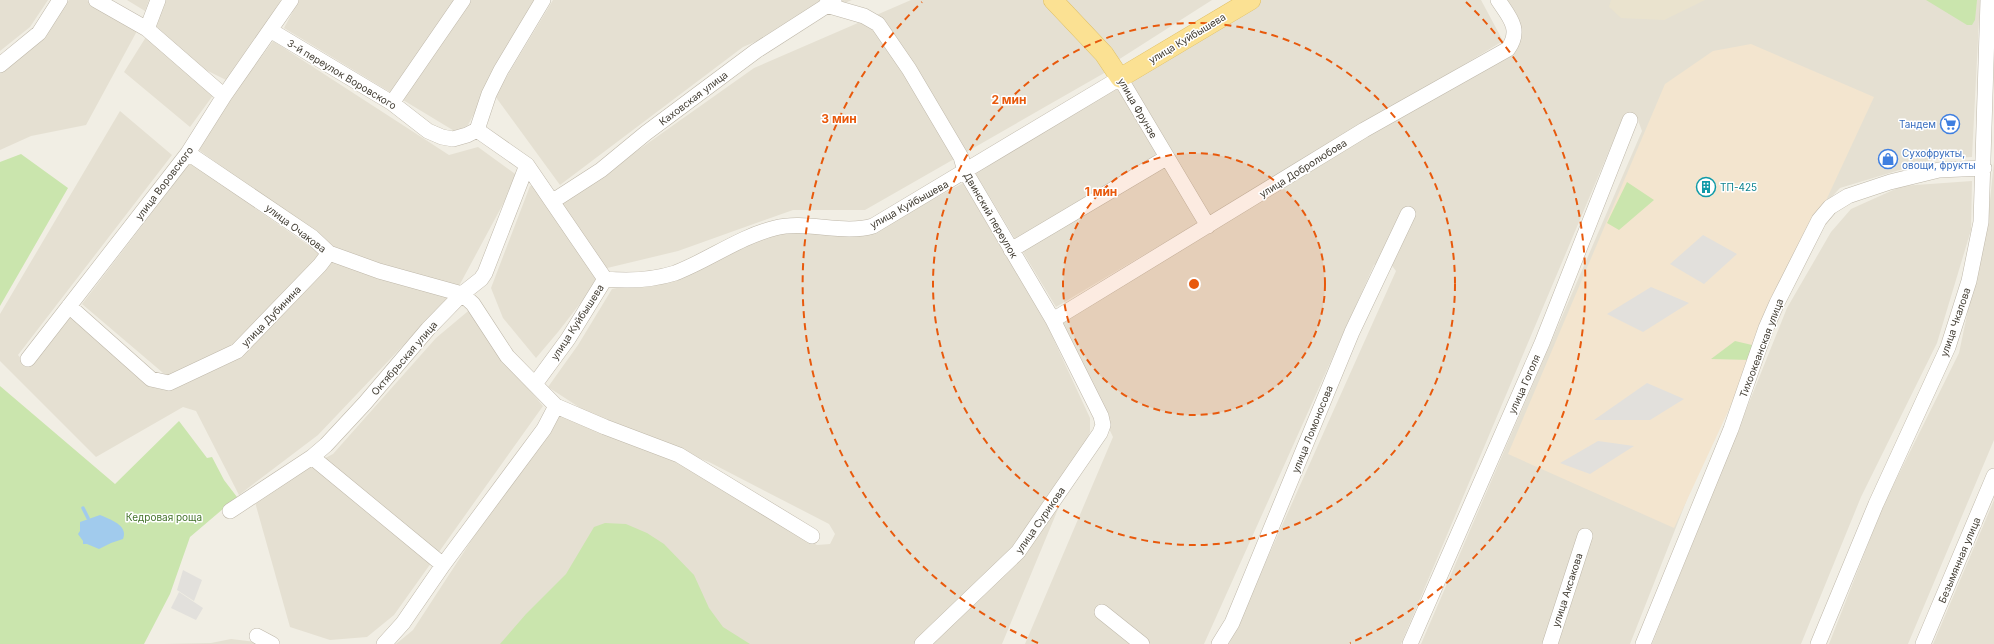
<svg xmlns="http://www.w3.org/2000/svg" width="1994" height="644" font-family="Inter,sans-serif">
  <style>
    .residential { fill: #e5e0d2 }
    .commercial { fill: #f3e5cf }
    .education { fill: #eae3ce }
    .green { fill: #cae5ad }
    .parking { fill: #e2e0dc }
    .water { fill: #a1cbed }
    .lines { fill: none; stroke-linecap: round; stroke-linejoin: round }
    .stream { stroke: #a1cbed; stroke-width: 3.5 }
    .minor-casing { stroke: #bfb8aa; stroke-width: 16 }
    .major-casing { stroke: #dfbf64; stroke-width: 20 }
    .minor { stroke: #fff; stroke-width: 15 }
    .major { stroke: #fbe193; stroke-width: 19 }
    .ring { fill: none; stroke: #e8590c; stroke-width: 2; stroke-dasharray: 7 5 }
    .labels { text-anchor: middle; stroke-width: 3; stroke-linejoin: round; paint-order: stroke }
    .street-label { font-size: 10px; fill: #433e34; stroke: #fff }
    .shop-label { font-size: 10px; fill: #366cbe; stroke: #fff; text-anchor: end }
    .culture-label { font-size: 10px; fill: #0d838f; stroke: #fff; text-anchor: start }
    .park-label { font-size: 10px; fill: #42722a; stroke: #fff }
    .centre { fill: #e8590c; stroke: #fff; stroke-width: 2 }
    .ring-label { font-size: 12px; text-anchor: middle; font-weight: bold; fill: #e8590c; stroke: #fff; stroke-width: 3; stroke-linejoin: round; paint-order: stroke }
  </style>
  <rect width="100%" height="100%" fill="#f1eee4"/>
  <path class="residential" d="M0 0H48L30 27 0 51Z
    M69 0H87L137 31 86 125 31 136 0 150V68L40 37Z
    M127 0H149L145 11Z
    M166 0H281L230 82 202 68 156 26Z
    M299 0H536L468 125 456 132 284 28Z
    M553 0H852L743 47 560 185 495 96Z
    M911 0H1044L1102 59 1106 72 865 210H793L678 251 603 269 562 204 754 68Z
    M1061 0H1212L1118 60Z
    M1255 0H1481L1503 41 1210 218 1128 85 1210 28Z
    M1501 0H1980L1972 157 1936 159 1840 188 1811 219 1766 299 1630 644H1421L1642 131 1636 115 1622 120 1401 644H1229L1396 271 1387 259 1374 265 1204 644H1025L1113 437 1058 322 1521 37Z
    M146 37 214 94 190 127 124 72Z
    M273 41 449 155 478 147 518 176 459 286 412 275 336 250 199 150 233 95Z
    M1116 86 1199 222 1056 307 976 174Z
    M120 111 172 155 18 355 28 367 69 312 158 389 239 356 330 260 452 294 318 435 239 495 196 411 183 407 96 457 0 361V314Z
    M1994 161V440L1908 644H1829L1883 506 1959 353 1989 210Z
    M190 163 321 254 241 345 169 378 82 304Z
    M1972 181 1971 230 1937 343 1861 497 1801 644H1652L1787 308 1831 232 1851 209 1902 186Z
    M963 183 1046 323 1090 418V432L1002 644H396L413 630 557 409 677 460 817 545 830 544 835 534 829 524 709 462 602 422 548 387 578 345 612 289 684 274 764 236 806 229 871 233Z
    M530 186 542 187 600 278 558 332 536 358 503 318 491 288Z
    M473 307 504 359 543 406 394 615 367 637 330 640 290 627 253 495 333 454 436 338Z
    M1994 500V644H1933Z
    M231 639 273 644H164L211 643Z"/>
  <path class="commercial" d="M1751 44 1874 97 1674 528 1508 454 1665 84 1713 51Z"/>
  <path class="education" d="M1611 0H1705L1664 20 1621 18 1609 7Z"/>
  <path class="green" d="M1926 0H1977L1975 20 1972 25H1967Z
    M21 154 68 188 0 306V162Z
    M1627 182 1654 200 1619 230 1607 223Z
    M1735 341 1752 345 1751 360 1711 359Z
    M0 386 115 484 179 421 207 458 212 457 224 480 237 497 190 537 170 594 144 644H0Z
    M605 523 626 524 647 533 664 544 694 575 709 608 723 627 750 644H500L526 614 566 574 594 527Z"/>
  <path class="parking" d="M1703 235 1737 254 1704 284 1670 264Z
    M1651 287 1689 303 1643 332 1607 314Z
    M1647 383 1684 399 1650 420H1594Z
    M1598 441 1634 446 1590 474 1560 463Z
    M183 570 202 580 194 601 177 590Z
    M179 592 203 608 196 620 171 608Z"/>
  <path class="water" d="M100 515C109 519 129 525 123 539L111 543 99 549 87 544H83V541L78 534 80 531V522Z"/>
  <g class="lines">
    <path class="stream" d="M83 508 88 518"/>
    <defs>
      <path id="minor" d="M96 0 147 29 224 96
        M826 5 864 16 878 24 909 69 961 157 965 171 1053 320 1101 416 1103 425 1100 433 1018 552 922 644
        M147 29 158 0
        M270 30 392 103 428 131 442 137 453 139 467 135 477 130
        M0 65 39 33 60 0
        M392 103 463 0
        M477 130 527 165 605 279
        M477 130 489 94 501 70 543 0
        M188 153 312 237 329 253 379 271 462 294 473 304 507 356 556 406 605 427 679 455 812 536
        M553 201 601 170 646 133 756 51 834 1
        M1011 250 1166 158
        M69 306 151 379 169 383 237 351 320 265 329 253
        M1053 320 1364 130 1508 49C1522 29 1509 17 1498 0
        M28 359 188 153 224 96 291 0
        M535 384 568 339 605 279C627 281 653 280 675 273 709 260 739 237 775 228 806 220 843 235 873 226L1120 78 1208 226
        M312 457 443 565
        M230 511 312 457 326 445 365 403 428 329 462 294 481 279 485 273 527 165
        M1102 612 1142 644
        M257 636 272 644
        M384 644 403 623 443 565 544 429 556 406
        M1219 644 1232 623 1352 332 1408 214
        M1410 644 1542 343 1630 120
        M1550 644 1585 536
        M1643 644 1731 429 1766 328 1777 303 1819 220 1830 207 1848 196 1890 182 1939 170 1984 168
        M1818 644 1876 504 1948 347 1969 281 1981 222 1988 0
        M1923 644 1994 476"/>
      <path id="major" d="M1053 0 1104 54 1120 78 1251 0"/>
    </defs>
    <use href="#minor" class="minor-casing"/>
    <use href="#major" class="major-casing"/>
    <use href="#minor" class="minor"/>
    <use href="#major" class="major"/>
  </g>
  <circle cx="1194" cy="284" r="131" fill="#e8590c" fill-opacity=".12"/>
  <g class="ring">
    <circle cx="1194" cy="284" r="131"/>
    <circle cx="1194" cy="284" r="261"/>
    <path d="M1038 643A392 392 0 0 1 922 2M1466 2A392 392 0 0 1 1350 643"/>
  </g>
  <defs>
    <symbol id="supermarket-ring" viewBox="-11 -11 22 22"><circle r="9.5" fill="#fff" stroke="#3f7fe0" stroke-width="1.5"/><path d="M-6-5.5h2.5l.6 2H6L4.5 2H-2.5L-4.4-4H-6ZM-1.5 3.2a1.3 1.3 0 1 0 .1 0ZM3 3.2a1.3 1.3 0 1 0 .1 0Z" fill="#3f7fe0"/></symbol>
    <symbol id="shop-ring" viewBox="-11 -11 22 22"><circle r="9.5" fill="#fff" stroke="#3f7fe0" stroke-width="1.5"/><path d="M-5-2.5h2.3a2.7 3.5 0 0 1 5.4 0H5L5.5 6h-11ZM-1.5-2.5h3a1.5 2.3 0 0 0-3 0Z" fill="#3f7fe0"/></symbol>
    <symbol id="building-ring" viewBox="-11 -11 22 22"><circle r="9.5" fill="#fff" stroke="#0f9aa8" stroke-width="1.5"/><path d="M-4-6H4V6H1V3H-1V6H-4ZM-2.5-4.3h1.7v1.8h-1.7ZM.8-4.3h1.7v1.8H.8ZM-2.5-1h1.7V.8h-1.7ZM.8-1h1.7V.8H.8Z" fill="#0f9aa8"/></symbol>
  </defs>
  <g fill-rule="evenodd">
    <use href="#supermarket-ring" x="1939" y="113" width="22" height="22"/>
    <use href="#shop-ring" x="1877" y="148" width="22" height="22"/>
    <use href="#building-ring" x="1695" y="176" width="22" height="22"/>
  </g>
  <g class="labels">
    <g class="street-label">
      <text transform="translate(1187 38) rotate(-31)" y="4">улица Куйбышева</text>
      <text transform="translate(342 74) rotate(31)" y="4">3-й переулок Воровского</text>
      <text transform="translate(693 98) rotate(-37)" y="4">Каховская улица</text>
      <text transform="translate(1138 108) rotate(60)" y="4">улица Фрунзе</text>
      <text transform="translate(1303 168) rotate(-32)" y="4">улица Добролюбова</text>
      <text transform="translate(164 183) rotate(-53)" y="4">улица Воровского</text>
      <text transform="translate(909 204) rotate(-29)" y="4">улица Куйбышева</text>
      <text transform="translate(991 215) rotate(60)" y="4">Двинский переулок</text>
      <text transform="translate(296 228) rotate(37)" y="4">улица Очакова</text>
      <text transform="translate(271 316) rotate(-46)" y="4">улица Дубинина</text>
      <text transform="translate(577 322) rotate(-57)" y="4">улица Куйбышева</text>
      <text transform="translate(1955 322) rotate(-71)" y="4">улица Чкалова</text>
      <text transform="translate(1761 348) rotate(-69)" y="4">Тихоокеанская улица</text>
      <text transform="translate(404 358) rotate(-49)" y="4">Октябрьская улица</text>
      <text transform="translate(1524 384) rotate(-66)" y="4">улица Гоголя</text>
      <text transform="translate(1312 429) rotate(-68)" y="4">улица Ломоносова</text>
      <text transform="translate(1040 520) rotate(-55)" y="4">улица Сурикова</text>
      <text transform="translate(1959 560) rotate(-67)" y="4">Безымянная улица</text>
      <text transform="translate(1567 590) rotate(-72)" y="4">улица Аксакова</text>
    </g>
    <g class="shop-label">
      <text x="1936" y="128">Тандем</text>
      <text x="1902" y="157" text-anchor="start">Сухофрукты,<tspan x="1902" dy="12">овощи, фрукты</tspan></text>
    </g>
    <g class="culture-label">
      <text x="1720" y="191">ТП-425</text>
    </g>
    <g class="park-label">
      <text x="164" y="521">Кедровая роща</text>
    </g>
  </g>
  <circle cx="1194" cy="284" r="6" class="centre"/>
  <g class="ring-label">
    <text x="1009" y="104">2 мин</text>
    <text x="839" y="123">3 мин</text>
    <text x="1101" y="196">1 мин</text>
  </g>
</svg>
